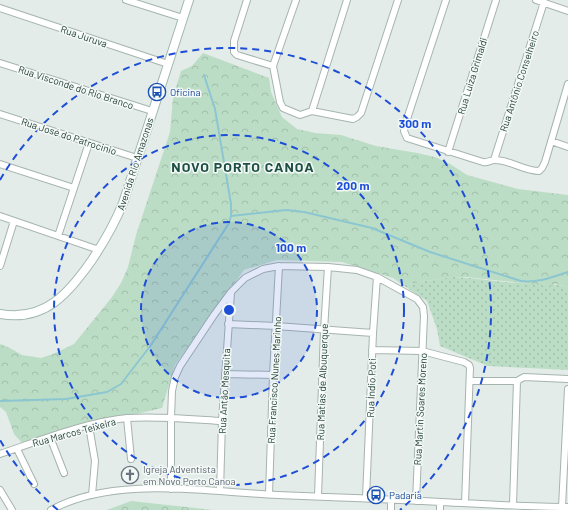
<svg xmlns="http://www.w3.org/2000/svg" width="568" height="510" font-family="Barlow,sans-serif">
  <style>
    .grass { fill: url(#grass-dots) }
    .forest { fill: url(#forest-crowns) }
    .lines { fill: none; stroke-linecap: round; stroke-linejoin: round }
    .stream { stroke: #8bc6d1; stroke-width: 2 }
    .street-casing { stroke: #a6b4af; stroke-width: 8 }
    .secondary-casing { stroke: #a1b8b0; stroke-width: 10 }
    .street { stroke: #fff; stroke-width: 6 }
    .secondary { stroke: #fff; stroke-width: 8 }
    .ring { fill: none; stroke: #1d4ed8; stroke-width: 2; stroke-dasharray: 7 5 }
    .labels { text-anchor: middle; stroke-width: 3; stroke-linejoin: round; paint-order: stroke }
    .street-label { font-size: 10px; fill: #233d36; stroke: #f3f9f6 }
    .transit-label { font-size: 10px; fill: #164399; stroke: #f3f9f6; text-anchor: start }
    .worship-label { font-size: 10px; fill: #5b616d; stroke: #f3f9f6; text-anchor: start }
    .district-label { font-size: 14px; font-weight: bold; letter-spacing: 1px; fill: #1f4f44; stroke: #f3f9f6 }
    .centre { fill: #1d4ed8; stroke: #f3f9f6; stroke-width: 2 }
    .ring-label { font-size: 12px; text-anchor: middle; font-weight: bold; fill: #1d4ed8; stroke: #f3f9f6; stroke-width: 3; stroke-linejoin: round; paint-order: stroke }
  </style>
  <defs>
    <pattern id="grass-dots" width="8" height="8" patternUnits="userSpaceOnUse"><rect width="8" height="8" fill="#bcddc5"/><path d="M2 2h.1M6 6h.1" fill="none" stroke="#a1bfaa" stroke-width="1.8" stroke-linecap="round"/></pattern>
    <pattern id="forest-crowns" width="20" height="18" patternUnits="userSpaceOnUse"><rect width="20" height="18" fill="#bcddc5"/><path d="M2 6a3 3 0 1 1 6 0M12 15a3 3 0 1 1 6 0" fill="none" stroke="#a1bfaa"/></pattern>
  </defs>
  <rect width="100%" height="100%" fill="#e3ece8"/>
  <path class="grass" d="M450 277C473 277 495 282 518 283 535 284 551 283 568 287V370L488 366 440 346 437 329 427 301 403 285Z"/>
  <path class="forest" d="M203 53 269 78 271 92 282 117 297 129 315 133 341 135 376 146 417 153 435 157 450 164 467 175 518 189 568 195V287L555 284 549 286 466 277H450L403 285 393 278 342 262 277 260 244 270 175 365 162 408 89 425 22 443 14 434 6 412 0 407V344L10 348 22 355 41 358 53 354 74 344 112 297 121 283 128 267 136 235 170 132 173 97 181 71 192 66Z
    M131 501 213 510H107Z"/>
  <g class="lines">
    <path class="stream" d="M231 216 286 210 304 212 372 228 430 252 521 281C538 283 553 277 568 272
      M0 401 66 399 107 392 121 384 151 345 229 223 231 216V204L215 109 204 75"/>
    <defs>
      <path id="street" d="M126 0 183 18
        M247 0 234 41V52L237 55 273 66 280 102 283 108 300 115 312 111 353 119 357 117 361 113 398 0
        M446 0 406 122 404 131 407 138 483 162C488 163 490 160 495 160 510 160 524 171 539 171L542 168 545 162 568 84
        M536 0 568 11
        M0 8 168 64
        M0 63 152 111
        M273 66 296 0
        M312 111 347 0
        M0 114 137 158
        M551 141 568 147
        M448 152 496 0
        M494 160 544 2
        M0 164 74 188
        M0 216 99 250
        M58 236 89 143
        M0 266 14 221
        M228 324 276 326 373 333
        M372 350 422 351 464 362 469 365 470 368 465 503
        M225 374 273 375
        M470 381H517
        M127 418 131 459
        M89 426 95 461 92 495
        M50 437 64 473
        M17 449 34 484
        M0 454C39 441 86 422 127 418 158 416 190 419 222 421
        M171 489V418L172 391 175 377 180 366 214 315 231 292 245 278 263 269 279 266 328 267 357 270 377 277 417 299 423 307 424 316 416 501
        M0 490 12 510
        M220 491 222 421 231 293
        M269 494 273 375 279 266
        M318 496 324 330 328 267
        M366 498 373 333 377 277
        M513 505 517 381 524 377 568 379
        M562 507 568 389
        M51 510C114 475 209 492 278 495 332 497 387 499 441 502 483 504 526 507 568 507
        M391 510V500
        M440 510V502"/>
      <path id="secondary" d="M0 314C45 322 69 293 92 260 104 242 115 223 123 203L189 0"/>
    </defs>
    <use href="#street" class="street-casing"/>
    <use href="#secondary" class="secondary-casing"/>
    <use href="#street" class="street"/>
    <use href="#secondary" class="secondary"/>
  </g>
  <circle cx="229" cy="310" r="88" fill="#1d4ed8" fill-opacity=".12"/>
  <g class="ring">
    <circle cx="229" cy="310" r="88"/>
    <circle cx="229" cy="310" r="175"/>
    <path d="M58 510A263 263 0 0 1 0 440M0 180A263 263 0 1 1 400 510"/>
  </g>
  <defs>
    <symbol id="bus-ring" viewBox="-11 -11 22 22"><circle r="9.5" fill="#f3f9f6" stroke="#1a4fb4" stroke-width="1.5"/><path d="M-5-6H5V4H4V6H2V4H-2V6H-4V4H-5ZM-3.5-4V0h7V-4ZM-3.5 1.2v1.5H-2V1.2ZM2 1.2v1.5H3.5V1.2Z" fill="#1a4fb4"/></symbol>
    <symbol id="church-ring" viewBox="-11 -11 22 22"><circle r="9.5" fill="#f3f9f6" stroke="#6b7280" stroke-width="1.5"/><path d="M-1.2-6h2.4v3.5h3.3v2.4h-3.3V6h-2.4V-.1h-3.3v-2.4h3.3Z" fill="#6b7280"/></symbol>
  </defs>
  <g fill-rule="evenodd">
    <use href="#bus-ring" x="147" y="82" width="20" height="20"/>
    <use href="#church-ring" x="120" y="465" width="20" height="20"/>
    <use href="#bus-ring" x="366" y="485" width="20" height="20"/>
  </g>
  <g class="labels">
    <g class="street-label">
      <text transform="translate(84 36) rotate(19)" y="4">Rua Juruva</text>
      <text transform="translate(472 76) rotate(-73)" y="4">Rua Luiza Grimaldi</text>
      <text transform="translate(519 81) rotate(-72)" y="4">Rua Antônio Conselheiro</text>
      <text transform="translate(76 87) rotate(18)" y="4">Rua Visconde do Rio Branco</text>
      <text transform="translate(69 136) rotate(18)" y="4">Rua José do Patrocinio</text>
      <text transform="translate(135 164) rotate(-72)" y="4">Avenida Rio Amazonas</text>
      <text transform="translate(274 380) rotate(-87)" y="4">Rua Francisco Nunes Marinho</text>
      <text transform="translate(322 382) rotate(-88)" y="4">Rua Matias de Albuquerque</text>
      <text transform="translate(371 388) rotate(-88)" y="4">Rua Índio Poti</text>
      <text transform="translate(224 391) rotate(-87)" y="4">Rua Antão Mesquita</text>
      <text transform="translate(420 409) rotate(-87)" y="4">Rua Martin Soares Moreno</text>
      <text transform="translate(74 432) rotate(-15)" y="4">Rua Marcos Teixeira</text>
    </g>
    <g class="transit-label">
      <text x="170" y="96">Oficina</text>
      <text x="389" y="499">Padaria</text>
    </g>
    <g class="worship-label">
      <text x="143" y="473">Igreja Adventista<tspan x="143" dy="12">em Novo Porto Canoa</tspan></text>
    </g>
    <g class="district-label">
      <text x="243" y="172">NOVO PORTO CANOA</text>
    </g>
  </g>
  <circle cx="229" cy="310" r="6" class="centre"/>
  <g class="ring-label">
    <text x="415" y="128">300 m</text>
    <text x="353" y="190">200 m</text>
    <text x="291" y="252">100 m</text>
  </g>
</svg>
